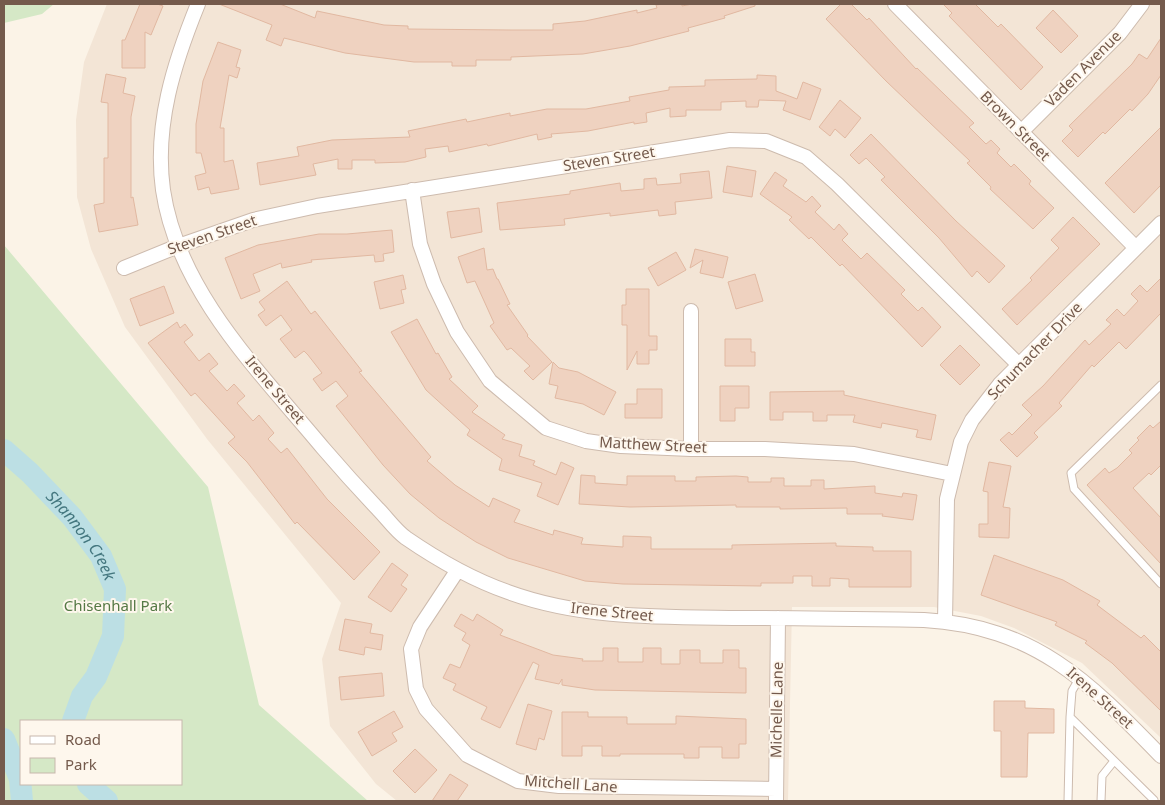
<svg xmlns="http://www.w3.org/2000/svg" width="1165" height="805" font-family="'Noto Sans',sans-serif">
  <style>
    .residential { fill: #f3e5d6 }
    .green { fill: #d5e8c6; fill-rule: evenodd }
    .lines { fill: none; stroke-linecap: round; stroke-linejoin: round }
    .river { stroke: #bcdfe4; stroke-width: 22 }
    .building { fill: #efd2c0; stroke: #e1b8a1 }
    .service-casing { stroke: #cdbbae; stroke-width: 9 }
    .minor-casing { stroke: #cdbbae; stroke-width: 16 }
    .service { stroke: #fff; stroke-width: 7 }
    .minor { stroke: #fff; stroke-width: 14 }
    .labels { text-anchor: middle; stroke-width: 4; stroke-linejoin: round; paint-order: stroke }
    .street-label { font-size: 15px; fill: #745a4c; stroke: #fef7ed }
    .park-label { font-size: 15px; fill: #557945; stroke: #fef7ed }
    .water-label { font-size: 16px; font-style: italic; fill: #44777f; stroke: #fef7ed }
  </style>
  <rect width="100%" height="100%" fill="#fbf3e7"/>
  <path class="residential" d="M107 4H1161V738L1082 663 1014 628 981 616 934 607H792L788 801H397L376 784 330 726 322 659 341 603 207 439 125 327 91 249 77 197 76 120 84 62Z"/>
  <path class="green" d="M4 4H54L42 14 4 23Z
    M4 245 208 487 259 705 368 801H4ZM21 721H181V784H21Z"/>
  <g class="lines">
    <g class="river">
      <path id="s1" d="M4 450 30 473 72 517 101 556 115 589 113 636 96 677 82 696 73 721"/>
      <path d="M4 739 20 779 22 801"/>
      <path d="M88 784 107 801"/>
    </g>
  </g>
  <path class="building" d="M140 4H157L163 6 151 35 145 32V68H122V40H125Z
    M219 4H280L315 18 317 11 384 25 408 26V29L511 30H553V24L585 21 637 10V13L657 8 656 5 662 4H682V6L692 4H755V6L724 16 725 18 688 28 689 31 630 46 583 54 511 57V60H476V66H452V62H414L345 53 284 38 281 46 266 40 272 25Z
    M841 4H851L867 20 869 18 916 69 917 68 974 123 969 127 986 144 991 140 1000 149 997 153 1011 167 1014 164 1031 181 1029 184 1054 208 1033 229 990 189 991 187 967 163 970 161 886 81 826 19Z
    M943 4H975L998 27 1001 24 1043 67 1021 90 949 16 952 13Z
    M1053 10 1078 36 1061 53 1036 28Z
    M1161 38V75L1148 94 1132 111 1130 109 1105 134 1103 132 1078 157 1062 141 1073 130 1069 126 1132 64 1139 54 1147 59Z
    M218 42 241 50 236 67 240 68 237 78 229 75 220 128H224V162L233 160 239 189 211 194 209 187 198 190 195 176 206 173 201 153H196V124L203 81Z
    M106 74 126 78 123 93 135 96 131 117V198L133 197 138 225 99 232 94 205 104 203V158H108V103L101 102Z
    M757 75 776 76V91L797 99 803 82 821 89 810 120 783 110 786 101 759 100 758 107H746V101L721 102V110H686V116L670 117V108L646 113 647 122 634 124V122L588 131 551 134 552 137 538 140 537 134 488 146 487 144 449 152 448 146 425 149 426 157 405 162 375 163V160H352V169H338V159L313 164 316 175 260 185 257 163 299 156 297 147 332 140 410 137 408 131 466 119 467 122 510 113V116L547 109H586L630 101 629 97 669 90V87L705 86V80L757 79Z
    M840 100 861 118 845 138 835 129 830 136 819 127Z
    M1161 127V185L1134 213 1105 183Z
    M871 134 956 221 1005 266 989 283 977 271 972 277 939 238 881 180 885 177 866 158 859 164 850 155Z
    M727 166 756 171 752 197 723 192Z
    M709 171 712 198 675 202 676 214 659 216 658 210 610 216V213L564 219 565 225 500 230 497 203 570 194V191L620 183 621 191 644 189V179L656 178 657 185 681 183 680 174Z
    M775 172 787 180 783 186 806 202 812 196 821 206 815 212 834 230 839 224 848 234 842 240 861 259 867 253 905 290 901 294 918 311 922 307 941 327 922 347 842 264 840 266 811 237 809 239 789 220 792 217 760 194Z
    M479 208 482 232 451 238 447 212Z
    M1073 217 1100 244 1017 325 1002 309 1032 280 1030 278 1059 248 1051 240Z
    M392 230 394 252 383 254 384 261 375 262 374 255 311 260 312 262 282 268 281 263 253 274 260 291 241 299 225 258 258 245 319 234H347Z
    M484 248 487 270 493 269 497 279H498L510 304 507 305 528 335 527 336 552 362 533 380 524 371 530 366 511 348 507 350 490 326 494 323 475 281 467 283 458 257Z
    M695 249 728 257 723 278 700 273 703 260 690 268Z
    M676 252 686 270 658 286 648 268Z
    M755 274 763 301 736 309 728 282Z
    M403 275 406 289 401 290 404 303 380 309 374 282Z
    M1161 278V313L1126 349 1119 342 1094 367 1092 365 1059 403 1062 406 1034 433 1038 437 1017 457 1000 440 1009 432 1012 435 1032 415 1022 405 1043 386 1085 340 1089 345 1111 324 1106 320 1117 309 1124 316 1138 301 1131 294 1140 285 1147 292Z
    M287 281 311 314 315 311 362 371 359 372 431 457 427 461 455 485 489 507 493 498 520 510 514 522 553 535 554 530 583 538 581 544 623 547V536L651 537V549H732V545L836 543V546L873 547V551H911V587H849V579L830 578V586H812V576H793V583H761V586L623 584 585 581 508 558 476 542 439 518 410 494 383 465 336 406 348 396 336 381 322 391 313 379 322 373 308 355 304 351 295 358 280 339 292 330 281 315 266 326 258 315 265 310 259 302Z
    M164 286 174 313 140 326 130 299Z
    M626 289H649V336H657V350H649V364H637V351L627 370V325H622V305H626Z
    M417 319 436 354 438 353 452 377 449 379 478 406 472 412 505 435 502 439 522 445 519 456 535 461 533 465 556 475 561 462 574 468 558 505 537 496 542 483 499 470 502 459 467 435 470 430 426 390 391 332Z
    M177 322 180 328 185 324 193 335 184 342 199 361 209 353 218 364 209 371 227 391 234 384 245 396 237 403 253 421 259 415 274 433 268 439 281 453 287 448 327 499 380 552 354 580 297 522 295 524 247 462 228 443 235 437 195 393 191 396 148 343Z
    M725 339H751V352H755V366H725Z
    M960 345 980 365 960 385 940 365Z
    M553 362 559 368 578 372 616 392 604 415 583 404 555 398 558 386 549 384Z
    M720 386H749V408H735V421H720Z
    M637 389H662V418H625V404H637Z
    M844 391V395L936 415 931 440 916 437 918 430 882 423 881 428 853 422 855 415H827V421H813V412H783V420H770V392Z
    M1161 421V465L1151 475 1149 473 1133 488 1161 518V564L1087 485 1105 468 1109 473 1117 468 1132 453 1129 450 1139 440 1137 438 1150 425 1153 428Z
    M989 462 1011 466 1003 507 1010 508 1009 538 979 537V524H988V492L983 491Z
    M581 475 595 476V483L627 485V476H675V481H696V477L736 476 748 477V482H771V478H784V486H811V480H824V489L875 486V493L902 497 903 493 917 495 913 520 882 516 883 514H847V508L780 509V507H736V505L630 507 579 504Z
    M994 555 1063 580 1100 601 1097 605 1141 638 1144 635 1161 652V711L1112 663 1085 643 1087 641 1055 625 1057 622 981 595Z
    M392 563 408 575 401 585 407 589 391 612 368 597Z
    M461 614 473 621 477 614 503 630 500 635 553 655 583 659 582 661H603V648H618V662H643V648H661V664H680V650H700V663H723V650H739V668H746V693L595 690 562 685V679L559 684 535 679 539 665 533 662 500 728 481 719 487 707 453 690 456 684 443 678 450 664 460 668 470 645 462 640 466 633 454 626Z
    M345 619 372 624 370 633 383 635 381 650 365 647 364 655 339 650Z
    M382 673 384 696 341 700 339 677Z
    M994 701H1025V708L1054 709V733H1028L1027 777H1001V731H994Z
    M528 704 552 711 544 740 539 738 536 750 516 744Z
    M394 711 403 727 392 733 397 741 372 756 358 732Z
    M562 712H588V717H627V724H676V716L746 719V744H739V758H722V747H699V758H684V754H620V756H602V746H582V756H562Z
    M415 749 437 770 415 793 393 771Z
    M450 774 468 785 457 801H432Z"/>
  <g class="lines">
    <defs>
      <path id="service" d="M1161 385 1071 473 1074 489 1161 584
        M1080 677 1072 691 1070 717 1154 800 1153 801
        M1068 801 1070 717
        M1101 801 1102 776 1114 761"/>
      <path id="minor" d="M198 4C174 63 154 125 163 190 178 292 260 372 323 448 341 469 359 489 378 509 387 518 395 530 406 538 438 560 471 579 508 592 582 619 660 617 738 618 800 618 862 619 924 620 1036 627 1088 681 1161 756
        M895 4 1136 248
        M1021 132 1120 33 1142 4
        M412 190 420 244 434 284 457 332 490 381 546 428 586 441 621 446 691 449H765L854 454 952 474
        M124 268 178 246 253 220 317 206 730 140 766 141 806 157 837 184 1019 365
        M691 449V311
        M457 571 420 627 411 649 416 689 426 709 467 755 518 781 559 786 776 789
        M945 622 947 499 961 442 972 420 1000 384 1161 223
        M776 801 778 618"/>
    </defs>
    <use href="#service" class="service-casing"/>
    <use href="#minor" class="minor-casing"/>
    <use href="#service" class="service"/>
    <use href="#minor" class="minor"/>
  </g>
  <g class="labels">
    <g class="street-label">
      <text transform="translate(1083 69) rotate(-45)" y="5">Vaden Avenue</text>
      <text transform="translate(1015 126) rotate(45)" y="5">Brown Street</text>
      <text transform="translate(609 159) rotate(-9)" y="5">Steven Street</text>
      <text transform="translate(212 235) rotate(-19)" y="5">Steven Street</text>
      <text transform="translate(1035 351) rotate(-46)" y="5">Schumacher Drive</text>
      <text transform="translate(275 390) rotate(50)" y="5">Irene Street</text>
      <text transform="translate(653 445) rotate(3)" y="5">Matthew Street</text>
      <text transform="translate(612 612) rotate(6)" y="5">Irene Street</text>
      <text transform="translate(1100 698) rotate(42)" y="5">Irene Street</text>
      <text transform="translate(777 710) rotate(-89)" y="5">Michelle Lane</text>
      <text transform="translate(571 784) rotate(4)" y="5">Mitchell Lane</text>
    </g>
    <g class="park-label">
      <text x="118" y="611">Chisenhall Park</text>
    </g>
    <g class="water-label">
      <text dy="6" stroke="none"><textPath href="#s1" startOffset="116">Shannon Creek</textPath></text>
    </g>
  </g>
  <rect width="1165" height="805" fill="none" stroke="#745a4c" stroke-width="10"/>
  <rect x="20" y="720" width="162" height="65" fill="#fef7ed" stroke="#c7b8ad"/>
  <rect x="30" y="736" width="25" height="8" fill="#ffffff" stroke="#c7b8ad"/>
  <text x="65" y="745" font-size="15" fill="#745a4c">Road</text>
  <rect x="30" y="758" width="25" height="15" fill="#d5e8c6" stroke="#c7b8ad"/>
  <text x="65" y="770" font-size="15" fill="#745a4c">Park</text>
</svg>
